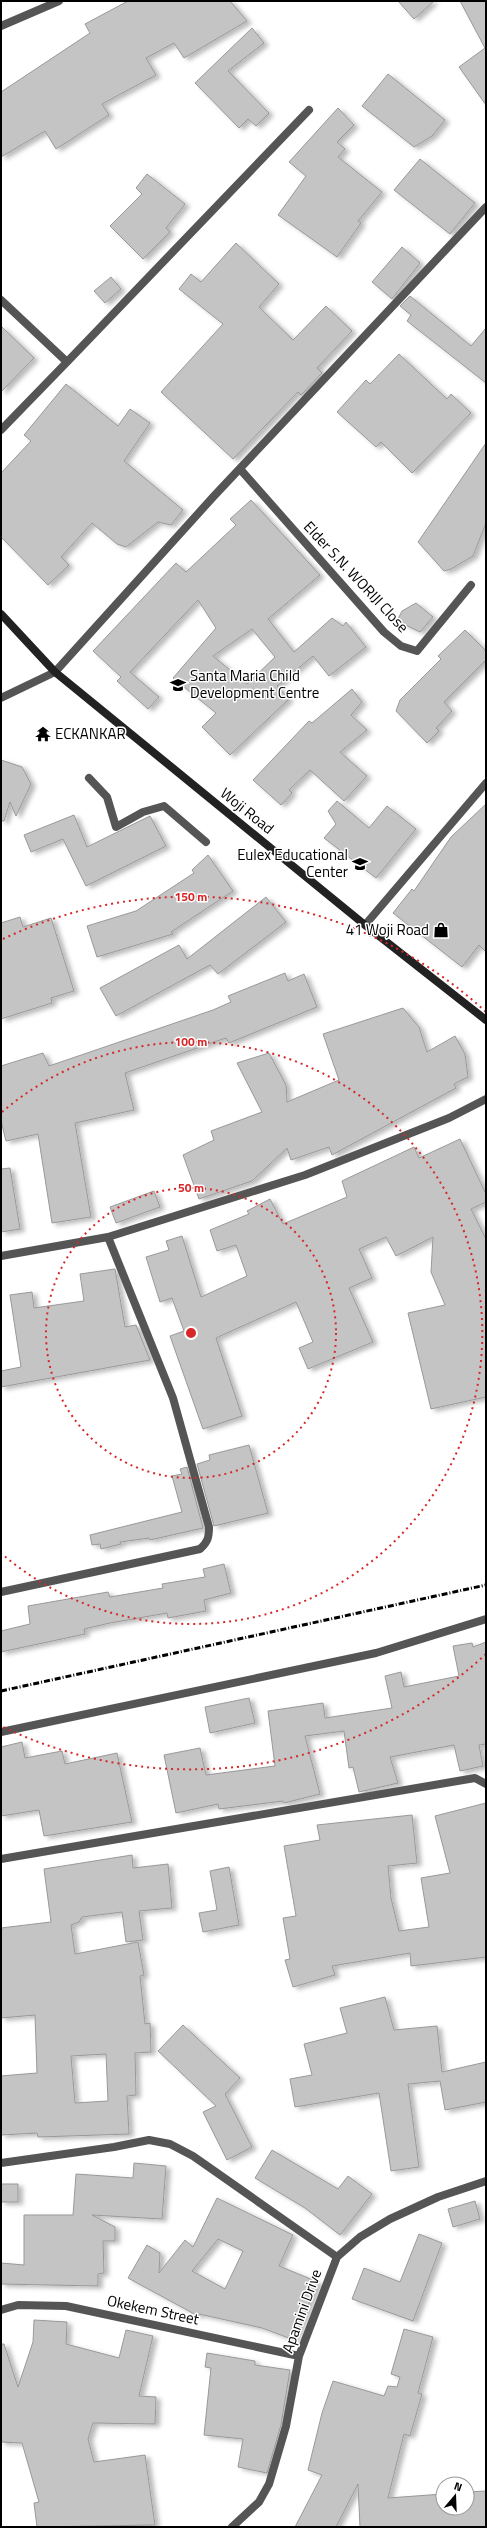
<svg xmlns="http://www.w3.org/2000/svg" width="487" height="2528" font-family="'Titillium Web',sans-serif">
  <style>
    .building { fill: #c4c4c4; stroke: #999; fill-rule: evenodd; filter: url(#shadow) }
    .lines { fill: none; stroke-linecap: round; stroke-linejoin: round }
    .minor { stroke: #555; stroke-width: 8 }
    .secondary { stroke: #222; stroke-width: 8 }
    .rail { stroke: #000; stroke-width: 3; stroke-dasharray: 6 2 1 2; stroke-linecap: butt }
    .ring { fill: none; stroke: #d62828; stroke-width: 2; stroke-dasharray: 2 4 }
    .labels { text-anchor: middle; stroke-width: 3; stroke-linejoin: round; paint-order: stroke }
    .street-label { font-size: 15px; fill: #000; stroke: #fff }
    .poi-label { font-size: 15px; fill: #000; stroke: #fff; text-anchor: start }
    .centre { fill: #d62828; stroke: #fff; stroke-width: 2 }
    .ring-label { font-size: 12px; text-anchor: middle; font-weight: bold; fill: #d62828; stroke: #fff; stroke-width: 3; stroke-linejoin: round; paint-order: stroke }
  </style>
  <defs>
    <filter id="shadow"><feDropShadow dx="4.5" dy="2.5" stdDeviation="2" flood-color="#0004"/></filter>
  </defs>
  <rect width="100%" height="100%" fill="#fff"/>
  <path class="building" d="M128 1H230L247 21 184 58 174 43 146 58 156 75 102 104 109 115 56 149 45 131 1 157V92L90 33 85 24Z
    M398 1H434L414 19Z
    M460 1H486V105L459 67 485 48Z
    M252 28 264 43 228 71 269 113 256 126 248 119 239 128 195 83Z
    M388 74 445 120 432 136 414 147 362 106Z
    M338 108 354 125 337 142 345 149 338 157 382 192 358 221 361 223 337 257 278 215 306 176 289 162Z
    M420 159 475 203 450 234 394 190Z
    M147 174 185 204 166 228 170 232 143 259 110 226 142 194 136 188Z
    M236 243 279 284 259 307 293 340 326 306 352 331 317 368 322 373 301 395 298 392 233 459 161 392 223 324 179 289 191 274 201 282Z
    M402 247 420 263 392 299 372 282Z
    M111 277 121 289 105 303 94 291Z
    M410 296 471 346 486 328V383L407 321 411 315 400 306Z
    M1 326 34 358 1 392Z
    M399 354 447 399 451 394 471 413 412 473 381 442 376 447 337 412 366 380 370 384Z
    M66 384 118 426 130 409 150 423 124 461 183 510 171 525 158 522 126 547 117 544 92 523 61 557 69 565 48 585 1 537V473L31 441 24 435Z
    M486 443V523L473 556 451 569 444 571 418 542Z
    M251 500 320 575 268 619 294 652 332 618 343 626 346 622 366 647 329 676 313 656 277 686 289 699 230 755 202 727 216 713 173 678 216 628 198 600 130 672 159 697 148 709 117 681 121 677 93 651 176 563 186 572 236 525 230 519ZM252 629 275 657 247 684 213 656Z
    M416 603 433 617 420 632 397 621 402 611Z
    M465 630 486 651V660L444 702 452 711 436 728 439 731 427 743 396 711 400 700 441 659 438 656Z
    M352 689 362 702 351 715 367 730 340 752 367 776 344 801 310 770 289 790 292 793 281 805 253 780 309 721 312 723Z
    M1 760 22 767 31 784 16 816 10 802 4 821H1Z
    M337 801 369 828 387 806 416 829 376 878 324 838 336 824 328 811Z
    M486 804V952L479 945 462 967 393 913 412 889 414 891 451 837Z
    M74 815 87 847 150 816 166 846 86 886 63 839 31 852 24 835Z
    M208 855 233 891 171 932 173 934 97 957 87 926 136 911 194 873 192 870Z
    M266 897 286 922 218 974 210 965 116 1016 100 988 179 945 187 959Z
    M20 917 23 927 51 918 74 991 51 998 52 1003 1 1019V923Z
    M285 973 288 981 304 974 317 1007 229 1043 226 1038 125 1073 134 1110 75 1123 91 1217 52 1223 38 1134 6 1141 1 1121V1066L43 1053 49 1066 213 1010 231 1002 228 996Z
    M403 1008 419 1027 427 1052 455 1036 465 1054 468 1077 454 1084 456 1088 332 1155 329 1147 291 1160 287 1148 252 1181 199 1199 183 1155 214 1140 211 1131 262 1112 237 1063 269 1053 286 1085 287 1102 339 1080 323 1034Z
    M460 1139 486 1194V1202L471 1209 486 1239V1397L431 1409 408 1313 445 1305 431 1272 433 1237 396 1256 386 1237 359 1249 372 1278 349 1288 373 1342 308 1369 299 1348 313 1342 296 1302 216 1338 242 1416 203 1429 170 1336 184 1331 172 1298 160 1302 146 1257 169 1250 166 1241 182 1236 201 1297 247 1276 236 1245 217 1251 210 1230 249 1214 247 1211 270 1199 283 1224 347 1197 342 1181 414 1147 419 1158Z
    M10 1168 20 1229 1 1232V1169Z
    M154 1191 160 1207 116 1223 110 1207Z
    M115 1269 125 1327 136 1325 150 1360 1 1387V1371L21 1367 10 1295 32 1292 34 1308 84 1301 80 1274Z
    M249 1445 268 1513 214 1526 197 1464 210 1460 209 1455Z
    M187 1467 203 1528 150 1540 149 1538 120 1542 121 1544 101 1549 100 1544 92 1545 90 1535 182 1512 172 1476 182 1474 180 1469Z
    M224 1564 231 1593 204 1600 206 1611 168 1618 167 1613 110 1623 84 1629 85 1634 1 1652V1631L30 1624 28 1606 108 1592 110 1597 163 1588 162 1584 205 1577 203 1569Z
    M486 1642V1744L479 1745 483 1766 460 1771 454 1745 390 1757 398 1783 359 1792 353 1767 349 1768 344 1731 305 1736 320 1794 284 1803 283 1801 219 1809 218 1804 176 1813 164 1755 200 1748 206 1775 275 1766 268 1711 323 1703 325 1718 392 1708 385 1676 401 1672 404 1687 459 1676 453 1646 472 1643 473 1647Z
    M249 1698 255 1723 210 1733 205 1707Z
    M22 1742 25 1758 62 1751 65 1764 117 1753 132 1822 44 1836 39 1810 1 1816V1747Z
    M486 1803V1957L411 1966 410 1953 332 1966 335 1975 293 1987 285 1960 290 1959 283 1918 296 1916 284 1846 320 1840 317 1825 412 1815 417 1863 388 1866 391 1898 399 1931 429 1927 421 1878 450 1873 435 1816Z
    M132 1855 133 1868 168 1864 172 1908 139 1911 143 1940 126 1942 122 1912 82 1917 79 1922 71 1925 75 1954 138 1942 144 1975 140 1976 145 2024 150 2023 151 2052 135 2053 136 2095 127 2096 129 2134 38 2137 37 2133 1 2135V2076L37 2073 35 2015 1 2018V1928L51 1922 44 1869ZM106 2054 108 2101 75 2103 71 2056Z
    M229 1867 239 1925 203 1932 199 1913 217 1910 210 1871Z
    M385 1997 394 2030 437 2026 442 2072 486 2062V2102L445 2110 440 2081 408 2084 419 2167 391 2171 379 2093 295 2107 290 2079 312 2075 304 2044 347 2033 340 2008Z
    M183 2025 240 2078 225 2094 252 2147 227 2160 203 2112 216 2106 158 2051Z
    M272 2150 338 2189 348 2176 372 2194 340 2235 305 2208 255 2178Z
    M134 2163 166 2166 162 2219 92 2215 115 2227V2241H103L104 2273 98 2274V2286L1 2284V2263L24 2265V2215H73L76 2174 133 2178Z
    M1 2184H18V2202H1Z
    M217 2198 293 2235 279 2266 318 2282 294 2340 262 2328 199 2314 198 2316 128 2278 147 2245 160 2253 159 2273 185 2240 193 2247ZM218 2239 243 2251 225 2289 192 2271Z
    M475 2201 480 2219 453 2227 448 2209Z
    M419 2234 442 2243 413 2321 352 2299 364 2268 400 2282Z
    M34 2320 67 2322 66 2344 119 2358 126 2330 153 2336 139 2396 156 2397 155 2424 93 2423 88 2439 94 2462 145 2455 155 2525 37 2527 34 2503 39 2502 22 2443 1 2442V2344H4L18 2387 33 2342Z
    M404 2329 433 2337 418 2393 422 2394 410 2436 404 2434 388 2498 443 2494V2508H467V2492L486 2491V2527H360L358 2484 336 2527H295L322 2475 308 2470 322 2413 333 2381 384 2396 388 2386 397 2387 400 2377 391 2374Z
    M207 2353 255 2361V2365L290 2370 281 2425 267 2473 238 2467 243 2439 204 2435 211 2368 205 2367Z"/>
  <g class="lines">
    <path class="minor" d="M1 26 59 1
      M1 300 67 362 1 430
      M67 362 309 110
      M240 469 384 632 401 646 417 651 471 585
      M1 698 55 672 214 496 486 207
      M89 778 107 797 116 827 143 812 164 806 206 842
      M365 925 486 783
      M1 1256 108 1237 305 1175 449 1118 486 1099
      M1 1592 200 1549C208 1542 209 1537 209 1527L173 1398 108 1237
      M1 1732 376 1653 486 1619
      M1 1859 475 1778 486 1784
      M1 2163 114 2147 149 2140 170 2144 193 2156 337 2257
      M1 2310 18 2305 66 2306 299 2356
      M232 2527 259 2502 269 2484 286 2426 299 2356 337 2257 360 2237 390 2219 438 2197 486 2181"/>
    <path class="secondary" d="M1 614 55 672 365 925 486 1020"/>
    <path class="rail" d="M1 1691 486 1585"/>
  </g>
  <g class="ring">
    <circle cx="191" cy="1333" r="145"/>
    <path d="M2 1112A291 291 0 1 1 2 1554"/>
    <path d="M486 1654A436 436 0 0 1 3 1727M3 939A436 436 0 0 1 486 1012"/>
  </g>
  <defs>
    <symbol id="school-bare" viewBox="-9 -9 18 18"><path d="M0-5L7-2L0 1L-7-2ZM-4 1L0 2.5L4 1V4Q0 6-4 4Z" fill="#000" stroke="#fff" stroke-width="2.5" paint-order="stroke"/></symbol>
    <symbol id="temple-bare" viewBox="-9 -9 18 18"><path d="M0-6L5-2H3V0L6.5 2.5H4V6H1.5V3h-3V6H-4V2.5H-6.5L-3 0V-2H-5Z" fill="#000" stroke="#fff" stroke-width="2.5" paint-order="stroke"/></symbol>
    <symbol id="shop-bare" viewBox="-9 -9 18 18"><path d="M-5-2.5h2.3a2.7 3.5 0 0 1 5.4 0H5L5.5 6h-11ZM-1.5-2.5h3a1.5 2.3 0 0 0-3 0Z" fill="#000" stroke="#fff" stroke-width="2.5" paint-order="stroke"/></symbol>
  </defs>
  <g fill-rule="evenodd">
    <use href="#school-bare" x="167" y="674" width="22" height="22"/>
    <use href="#temple-bare" x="32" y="723" width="22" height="22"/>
    <use href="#school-bare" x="349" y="853" width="22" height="22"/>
    <use href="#shop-bare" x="430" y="919" width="22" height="22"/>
  </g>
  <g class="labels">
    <g class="street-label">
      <text transform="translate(356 577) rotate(47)" y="5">Elder S.N. WORIJI Close</text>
      <text transform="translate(247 811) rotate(39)" y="5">Woji Road</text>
      <text transform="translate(153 2310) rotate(12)" y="5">Okekem Street</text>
      <text transform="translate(302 2311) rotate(-70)" y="5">Apamini Drive</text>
    </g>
    <g class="poi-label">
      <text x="190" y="681">Santa Maria Child<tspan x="190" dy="17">Development Centre</tspan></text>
      <text x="55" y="739">ECKANKAR</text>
      <text x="348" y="860" text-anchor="end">Eulex Educational<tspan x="348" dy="17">Center</tspan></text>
      <text x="429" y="935" text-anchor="end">41 Woji Road</text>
    </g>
  </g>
  <circle cx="191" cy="1333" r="6" class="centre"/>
  <g class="ring-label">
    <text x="191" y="901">150 m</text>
    <text x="191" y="1046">100 m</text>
    <text x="191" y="1192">50 m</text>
  </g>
  <rect width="487" height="2528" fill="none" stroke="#000000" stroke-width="4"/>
  <g transform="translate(455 2496) rotate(19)"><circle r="19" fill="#ffffff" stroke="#999999"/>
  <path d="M0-3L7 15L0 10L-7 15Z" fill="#000000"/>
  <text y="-6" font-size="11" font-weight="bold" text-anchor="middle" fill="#000000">N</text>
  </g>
</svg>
